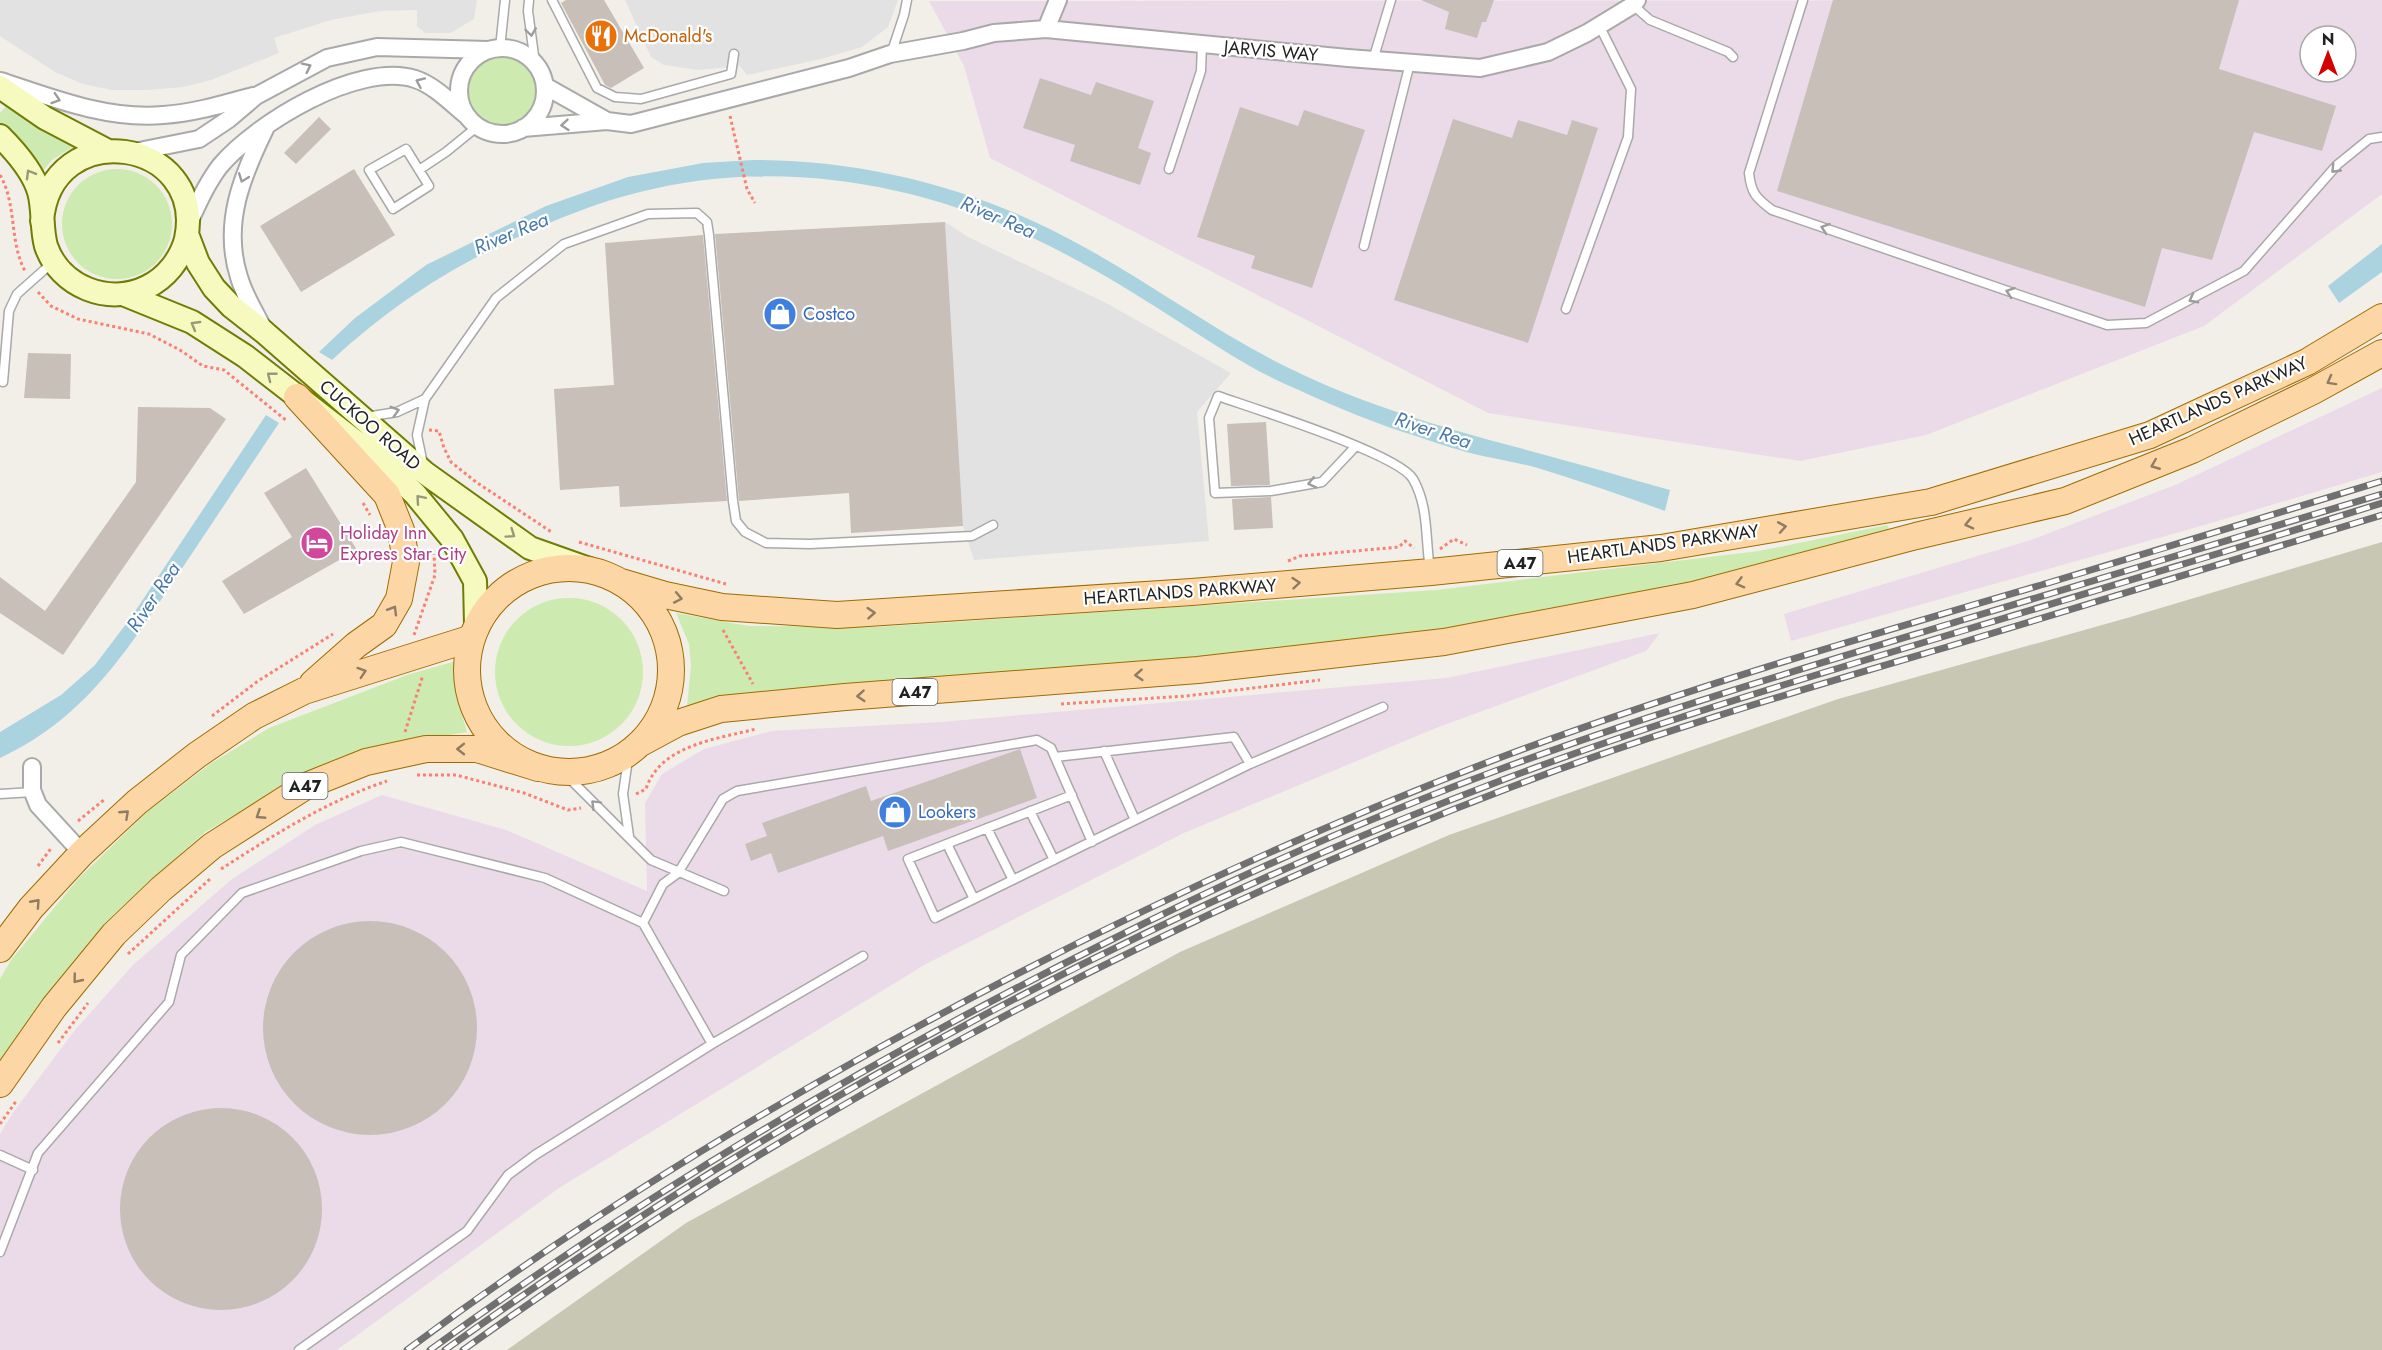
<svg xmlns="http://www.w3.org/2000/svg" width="2382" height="1350" font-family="Jost,sans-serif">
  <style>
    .industrial { fill: #ebdbe8; fill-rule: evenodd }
    .construction { fill: #c7c7b4 }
    .grass { fill: #cdebb0 }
    .parking { fill: #e2e2e2 }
    .water { fill: #aad3df }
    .building { fill: #c7bfb8 }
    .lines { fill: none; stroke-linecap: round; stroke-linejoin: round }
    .service-casing { stroke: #a9a9a9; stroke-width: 11 }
    .minor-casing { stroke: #a9a9a9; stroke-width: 20 }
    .secondary-casing { stroke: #707d05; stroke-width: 26 }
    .primary-casing { stroke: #a06b00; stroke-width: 28 }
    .path { stroke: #fa8072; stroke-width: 3; stroke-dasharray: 3 3; stroke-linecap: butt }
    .service { stroke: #fff; stroke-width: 8 }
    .minor { stroke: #fff; stroke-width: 16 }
    .secondary { stroke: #f7fabf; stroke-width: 22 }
    .primary { stroke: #fcd6a4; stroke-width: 26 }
    .rail-casing { stroke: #707070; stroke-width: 7 }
    .rail { stroke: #fff; stroke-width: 4.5; stroke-dasharray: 14; stroke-linecap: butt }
    .oneway { stroke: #9c9c9c }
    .oneway2 { stroke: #979978 }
    .oneway3 { stroke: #8f7c63 }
    .labels { text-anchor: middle; stroke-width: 4.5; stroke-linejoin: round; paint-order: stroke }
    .shield { fill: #fff; stroke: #646464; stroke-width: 1.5 }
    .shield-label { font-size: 16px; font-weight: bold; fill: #222 }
    .food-label { font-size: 18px; fill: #c56008; stroke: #fff; text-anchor: start }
    .street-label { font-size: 18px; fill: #222; stroke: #fff }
    .shop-label { font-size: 18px; fill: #366cbe; stroke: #fff; text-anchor: start }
    .hotel-label { font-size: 18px; fill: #b23c85; stroke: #fff; text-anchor: start }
    .water-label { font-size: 20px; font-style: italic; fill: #4a7aab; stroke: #fff }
  </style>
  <rect width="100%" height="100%" fill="#f2efe9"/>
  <path class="industrial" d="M2382 0V194L2204 326 1926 435 1800 461 1488 413 990 158 964 66 929 1ZM2310 36H2346V72H2310Z
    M2382 388V472L2201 526 1791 641 1784 614 2031 540 2175 485Z
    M1660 633 1646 651 1436 728 1184 833 926 964 559 1188 337 1350H0V1134L12 1114 75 1030 133 965 232 879 315 825 382 795 506 830 647 891 645 803 662 774 704 749 772 731 942 722 1446 678Z"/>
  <path class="construction" d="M2382 542V1350H507L686 1223 1180 952 1449 835 1838 699 2127 618Z"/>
  <path class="grass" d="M465 90a37 37 0 1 1 74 0a37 37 0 1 1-74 0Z
    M6 106 36 126 74 146 52 160 41 173 0 125V113Z
    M62 224a55 55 0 1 1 110 0a55 55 0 1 1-110 0Z
    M1887 525 1889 529 1658 592 1437 633 1199 662 723 696 687 706 691 666 689 644 676 613 749 626 878 627 1436 590 1759 551Z
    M495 672a74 74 0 1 1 148 0a74 74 0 1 1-148 0Z
    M456 661 457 698 467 732 383 746 300 778 205 832 114 914 33 1021 0 1071V979L11 960 78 879 146 813 210 764 269 728 407 675Z"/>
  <path class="parking" d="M0 0H477L474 19 450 33H425L417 26V10L380 11 331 20 274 38 279 53 211 80 183 87 147 90H112L83 84 55 72 0 36Z
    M625 0H898L888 27 862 47 821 59 747 75 740 66 698 70 664 65 651 57Z
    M945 222 968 237 1106 303 1231 373 1197 412 1209 541 974 560 963 526Z"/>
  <path class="water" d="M753 160C869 160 983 190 1084 247 1155 286 1220 335 1293 370 1363 404 1437 426 1512 446 1565 460 1617 475 1670 490L1665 511C1624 496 1583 482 1541 469 1518 462 1493 459 1470 453 1447 447 1423 438 1400 431 1361 418 1323 401 1285 384 1245 366 1209 341 1173 318 1128 289 1082 261 1033 238 910 180 769 158 636 193 596 203 557 219 520 236 447 269 391 306 332 360L319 352 355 318 426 265 546 206 628 177 703 163Z
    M2382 244V272L2339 303 2328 286Z
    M266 415 279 423C247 471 215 519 183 567 130 645 90 716 0 758V732L61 695 95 665 132 616Z"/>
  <path class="building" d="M566 0H604L644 68 611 88 605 85 561 3Z
    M1421 0H1494L1486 22H1482L1477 38 1445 29 1449 12Z
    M1833 0H2239L2219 69 2336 106 2322 151 2254 132 2212 260 2162 248 2145 307 1777 191Z
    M1040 78 1091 95 1096 82 1154 101 1138 148 1151 153 1140 185 1070 161 1075 145 1023 128Z
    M1240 107 1298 126 1304 110 1365 130 1312 288 1251 268 1255 256 1197 237Z
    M319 117 331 129 296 164 284 153Z
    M1453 119 1512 138 1518 120 1567 135 1572 120 1598 128 1528 343 1394 300Z
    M354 169 395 235 301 292 260 226Z
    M945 222 963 526 851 533 849 493 739 501 715 234Z
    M703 235 727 501 620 507 619 486 560 490 554 389 614 385 605 243Z
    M28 353 71 354 70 399 24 398Z
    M138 407 210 408 226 419 63 655 0 613V577L45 611 136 482Z
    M1266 422 1270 485 1231 486 1227 424Z
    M306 468 357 550 244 614 222 581 292 537 264 493Z
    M1271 497 1273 528 1234 530 1232 499Z
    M1020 749 1037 798 888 851 883 836 778 873 771 853 751 861 745 844 767 836 762 823 866 786 871 801Z
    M263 1028a107 107 0 1 1 214 0a107 107 0 1 1-214 0Z
    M120 1209a101 101 0 1 1 202 0a101 101 0 1 1-202 0Z"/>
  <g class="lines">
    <defs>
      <path id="service" d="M529 0 528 11 535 63
        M552 0 597 88 615 97 641 99 731 74 734 54
        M1803 0 1749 173C1751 193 1756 198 1772 210L2107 325 2146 323 2244 271 2337 165 2369 139 2382 137
        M1633 5 1650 20 1728 52 1733 57
        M500 48 505 0
        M891 54 904 15 907 0
        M1373 60 1391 0
        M406 149 429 186 393 209 369 170Z
        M1169 169 1201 71 1202 44
        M419 170 446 152 478 126
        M1364 246 1410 63
        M1566 309 1628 137 1631 89 1599 25
        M3 382 9 311 17 294 53 262
        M366 417 397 412 425 399
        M1356 446 1322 482 1271 491 1215 493 1209 418 1218 396C1252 408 1399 454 1413 479 1429 507 1425 538 1430 569
        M423 464 417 435 425 399 496 298 564 244 648 214 697 213 707 222 709 235 733 501 736 521 745 532 766 543 810 544 972 536 993 525
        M1104 751 1135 820
        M1055 757 1234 737 1250 764
        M562 771 651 860 724 891
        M0 794 33 792
        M1072 795 908 859 935 918 1250 764 1383 707
        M1030 811 1054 860
        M987 828 1013 880
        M629 836 623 794 629 752
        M947 844 974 899
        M712 1044 643 923 663 884 678 873 723 799 737 791 1037 740 1051 748 1092 842
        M0 1155 33 1170
        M0 1252 38 1153 169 1002 181 955 242 893 361 851 401 842 545 878 643 923
        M299 1350 467 1231 508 1175 535 1155 712 1044 863 956"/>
      <path id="minor" d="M1046 29 1058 0
        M459 91a43 43 0 1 1 86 0a43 43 0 1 1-86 0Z
        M1 81C52 98 108 120 163 115 193 113 224 104 253 96
        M545 86 607 121
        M523 128 607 121 631 124 849 68 890 54 963 41 994 33 1046 29 1348 58 1480 68 1548 52 1587 33 1633 5 1637 0
        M134 152 199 139 229 119 256 96 327 58 377 47 488 50
        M189 223C198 203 207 183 220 166 255 124 358 61 415 79 434 85 451 103 467 116
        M263 328C255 312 244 295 239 277 222 224 242 176 265 129
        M32 767V790L38 805 82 853"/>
      <path id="secondary" d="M0 87 45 118 106 150
        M0 136C15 151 33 171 39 192 44 209 41 228 46 246 60 287 109 306 147 287 166 278 181 259 186 239 207 138 51 114 42 221
        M187 234 198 263 214 288 231 306 264 332 425 473 530 548 592 570
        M123 294 192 322 245 356 378 459 415 494 452 539 475 581 476 624"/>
      <path id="primary" d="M297 397 387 495 401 530 406 562 399 599 384 625 356 645 313 683
        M467 670a102 102 0 1 1 204 0a102 102 0 1 1-204 0Z
        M621 582 665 595 722 607 837 615 1192 592 1431 572 1661 548 1931 502 2150 435 2307 362 2382 317
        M639 744 678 723 721 709 845 697 1198 670 1444 642 1693 595 1916 536 2065 501 2192 450 2313 391 2382 353
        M0 949 31 908 82 853 137 802 197 755 254 716 304 691 469 639
        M0 1084 54 1007 114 934 161 889 212 846 306 786 366 762 426 749H477L538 768"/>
    </defs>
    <use href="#service" class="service-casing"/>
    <use href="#minor" class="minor-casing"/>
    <use href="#secondary" class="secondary-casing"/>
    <use href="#primary" class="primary-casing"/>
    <path class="path" d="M730 116 747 189 755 203
      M0 175C17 204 9 241 25 271
      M38 292 51 306 78 319 149 334 180 350 203 366 224 370 287 421
      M429 430 439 431 444 448 451 462 476 482 553 533
      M363 503 370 515
      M579 542 726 584
      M1440 549 1454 539 1467 545
      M1288 561 1300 556 1399 547 1405 541 1414 548
      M723 630 753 684
      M414 635 435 575 434 554
      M1061 704 1186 696 1320 680
      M212 716 258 681 333 634
      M405 732 423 675
      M417 775H456L524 793 568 810 581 808
      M636 794 646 789C660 745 717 739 756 729
      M78 821 105 799
      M38 866 52 847
      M221 869C274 835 327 801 387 781
      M128 954 210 879
      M58 1043 88 1003
      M0 1124 17 1100"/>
    <use href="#service" class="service"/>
    <use href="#minor" class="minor"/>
    <use href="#secondary" class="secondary"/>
    <use href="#primary" class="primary"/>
    <defs>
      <path id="rail" d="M407 1350C555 1239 713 1140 875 1050 1079 937 1289 837 1507 755 1684 689 1867 636 2048 583 2159 550 2271 515 2382 481
        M430 1350C642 1196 868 1061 1103 944 1237 876 1376 814 1517 763 1663 710 1811 666 1959 621 2100 579 2241 536 2382 494
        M445 1350C772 1116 1129 921 1505 779 1642 727 1782 685 1922 643 2075 597 2229 551 2382 503
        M463 1350C787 1119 1142 927 1514 786 1656 732 1801 690 1947 647 2092 603 2237 559 2382 515"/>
    </defs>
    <use href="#rail" class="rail-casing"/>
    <use href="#rail" class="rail"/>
  </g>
  <defs><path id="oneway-chevron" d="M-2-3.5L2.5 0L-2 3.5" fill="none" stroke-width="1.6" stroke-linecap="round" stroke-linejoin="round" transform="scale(1.5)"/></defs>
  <g class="oneway">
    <use href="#oneway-chevron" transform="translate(531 32) rotate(82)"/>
    <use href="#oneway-chevron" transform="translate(307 67) rotate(-26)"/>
    <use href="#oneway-chevron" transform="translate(420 82) rotate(-156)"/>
    <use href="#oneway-chevron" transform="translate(56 99) rotate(18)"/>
    <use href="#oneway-chevron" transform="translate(565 125) rotate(175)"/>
    <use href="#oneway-chevron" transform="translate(2335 169) rotate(134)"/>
    <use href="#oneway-chevron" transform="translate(243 178) rotate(111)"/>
    <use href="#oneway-chevron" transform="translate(1825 228) rotate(-161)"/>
    <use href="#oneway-chevron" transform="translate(2010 292) rotate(-161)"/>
    <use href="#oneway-chevron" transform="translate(2193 299) rotate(152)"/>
    <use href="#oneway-chevron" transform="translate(395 411) rotate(-16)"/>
    <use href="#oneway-chevron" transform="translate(1312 483) rotate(167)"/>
    <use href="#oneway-chevron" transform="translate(595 804) rotate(-135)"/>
  </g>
  <g class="oneway2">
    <use href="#oneway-chevron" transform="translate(30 174) rotate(-120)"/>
    <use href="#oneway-chevron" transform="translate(195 325) rotate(-150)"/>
    <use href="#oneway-chevron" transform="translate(271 376) rotate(-142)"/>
    <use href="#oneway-chevron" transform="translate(420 499) rotate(-131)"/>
    <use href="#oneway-chevron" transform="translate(511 534) rotate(35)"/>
  </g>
  <g class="oneway3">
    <use href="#oneway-chevron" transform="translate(2331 381) rotate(151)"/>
    <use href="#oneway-chevron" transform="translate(2155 465) rotate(158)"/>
    <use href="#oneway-chevron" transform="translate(1969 524) rotate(167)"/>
    <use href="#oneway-chevron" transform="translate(1782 527) rotate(-10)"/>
    <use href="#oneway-chevron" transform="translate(1296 583) rotate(-5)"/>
    <use href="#oneway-chevron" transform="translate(1740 583) rotate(165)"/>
    <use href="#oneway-chevron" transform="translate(678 598) rotate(11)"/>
    <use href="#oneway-chevron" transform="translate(393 610) rotate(-59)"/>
    <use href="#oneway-chevron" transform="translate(871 613) rotate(-4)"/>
    <use href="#oneway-chevron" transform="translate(362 672) rotate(-18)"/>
    <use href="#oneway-chevron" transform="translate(1139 675) rotate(176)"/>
    <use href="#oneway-chevron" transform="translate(861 696) rotate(176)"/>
    <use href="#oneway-chevron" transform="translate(461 749) rotate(-180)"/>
    <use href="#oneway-chevron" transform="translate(125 814) rotate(-43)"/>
    <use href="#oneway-chevron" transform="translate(260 815) rotate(147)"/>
    <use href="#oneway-chevron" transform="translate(36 903) rotate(-48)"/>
    <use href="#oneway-chevron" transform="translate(77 979) rotate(129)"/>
  </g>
  <defs>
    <symbol id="restaurant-disc" viewBox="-11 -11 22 22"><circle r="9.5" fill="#e8710a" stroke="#fff"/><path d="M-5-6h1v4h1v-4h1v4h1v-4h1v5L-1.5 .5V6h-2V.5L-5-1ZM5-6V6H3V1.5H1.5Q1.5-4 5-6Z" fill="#fff"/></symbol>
    <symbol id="shop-disc" viewBox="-11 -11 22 22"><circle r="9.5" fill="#3f7fe0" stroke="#fff"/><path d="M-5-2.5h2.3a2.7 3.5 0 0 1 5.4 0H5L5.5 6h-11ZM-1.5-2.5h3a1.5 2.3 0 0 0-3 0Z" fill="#fff"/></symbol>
    <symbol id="hotel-disc" viewBox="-11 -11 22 22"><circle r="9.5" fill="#d1479c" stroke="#fff"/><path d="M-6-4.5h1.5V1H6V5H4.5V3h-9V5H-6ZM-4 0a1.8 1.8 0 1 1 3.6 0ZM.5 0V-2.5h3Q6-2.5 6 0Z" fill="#fff"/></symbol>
  </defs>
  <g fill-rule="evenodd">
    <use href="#restaurant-disc" x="582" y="17" width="38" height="38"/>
    <use href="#shop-disc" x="761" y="295" width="38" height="38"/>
    <use href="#hotel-disc" x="298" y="524" width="38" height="38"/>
    <use href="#shop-disc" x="876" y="793" width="38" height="38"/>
  </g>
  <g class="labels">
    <g class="shield">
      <rect x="1497.5" y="550" width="45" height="26" rx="4.5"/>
      <rect x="892.5" y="679" width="45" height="26" rx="4.5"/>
      <rect x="282.5" y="773" width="45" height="26" rx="4.5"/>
    </g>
    <g class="shield-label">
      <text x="1520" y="569">A47</text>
      <text x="915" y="698">A47</text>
      <text x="305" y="792">A47</text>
    </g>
    <g class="food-label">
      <text x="624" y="42">McDonald's</text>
    </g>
    <g class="street-label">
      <text transform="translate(1271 51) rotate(5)" y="6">JARVIS WAY</text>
      <text transform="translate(2218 401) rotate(-24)" y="6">HEARTLANDS PARKWAY</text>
      <text transform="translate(370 425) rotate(41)" y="6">CUCKOO ROAD</text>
      <text transform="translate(1663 544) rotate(-8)" y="6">HEARTLANDS PARKWAY</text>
      <text transform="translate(1180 592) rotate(-4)" y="6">HEARTLANDS PARKWAY</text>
    </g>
    <g class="shop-label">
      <text x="803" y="320">Costco</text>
      <text x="918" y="818">Lookers</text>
    </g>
    <g class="hotel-label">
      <text x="340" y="539">Holiday Inn<tspan x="340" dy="21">Express Star City</tspan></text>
    </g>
    <g class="water-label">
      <text transform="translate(998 217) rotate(23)" y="7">River Rea</text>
      <text transform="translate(511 233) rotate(-23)" y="7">River Rea</text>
      <text transform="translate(1433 430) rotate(18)" y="7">River Rea</text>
      <text transform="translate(153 597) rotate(-56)" y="7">River Rea</text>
    </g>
  </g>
  <g transform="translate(2328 54)"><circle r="28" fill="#ffffff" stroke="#a7a7a7" stroke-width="1.5"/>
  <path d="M0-4.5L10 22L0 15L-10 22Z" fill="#d40000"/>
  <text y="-9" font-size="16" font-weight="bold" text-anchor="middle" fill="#222222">N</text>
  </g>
</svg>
